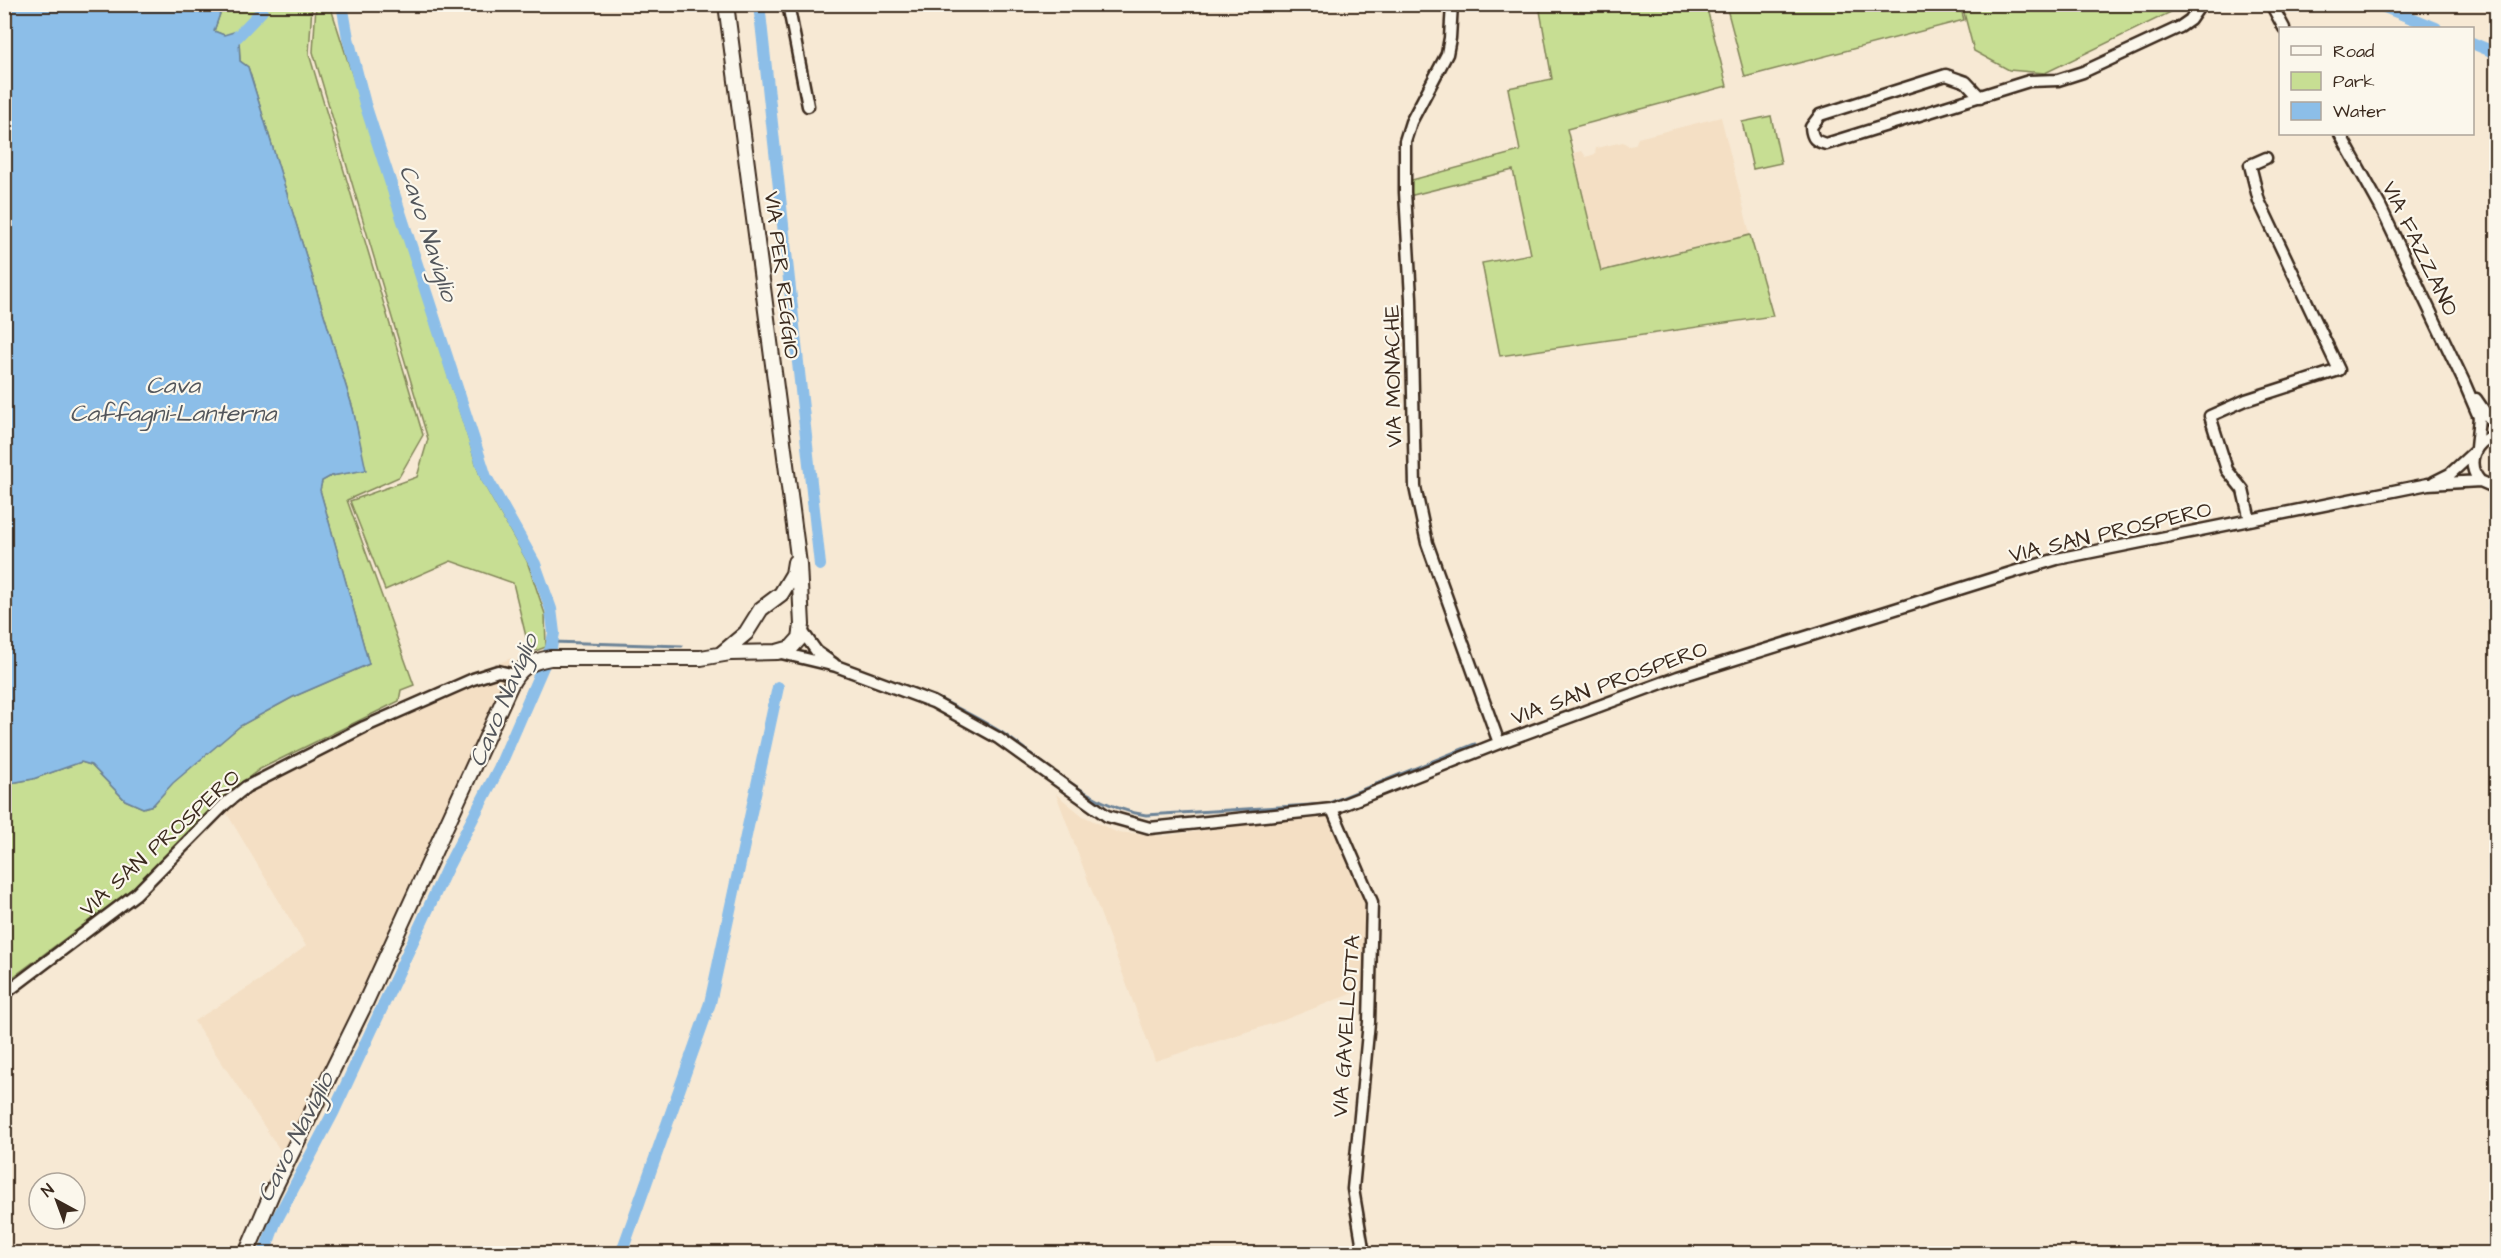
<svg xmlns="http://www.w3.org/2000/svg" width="2501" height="1258" font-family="'Architects Daughter',sans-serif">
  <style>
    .built { fill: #f4dfc4 }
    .green { fill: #c7de93; stroke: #818458; stroke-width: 1.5 }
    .water { fill: #8cbee8; stroke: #6c8397; stroke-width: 1.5 }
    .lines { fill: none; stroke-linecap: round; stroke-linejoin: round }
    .stream { stroke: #6c8397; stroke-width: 3 }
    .canal { stroke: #8cbee8; stroke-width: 12 }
    .minor-casing { stroke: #3b2a1e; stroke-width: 15 }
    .major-casing { stroke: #3b2a1e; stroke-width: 18 }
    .minor { stroke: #fbf7ec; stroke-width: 10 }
    .major { stroke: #fbf7ec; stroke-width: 14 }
    .labels { text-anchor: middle; stroke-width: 4.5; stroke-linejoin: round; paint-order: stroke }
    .street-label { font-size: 22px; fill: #3b2a1e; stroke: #fbf7ec }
    .water-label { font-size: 24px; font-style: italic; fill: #53565b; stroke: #fbf7ec }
  </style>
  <rect width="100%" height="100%" fill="#f7e9d4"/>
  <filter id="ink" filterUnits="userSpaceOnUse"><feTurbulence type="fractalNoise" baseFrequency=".0167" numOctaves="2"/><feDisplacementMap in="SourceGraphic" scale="12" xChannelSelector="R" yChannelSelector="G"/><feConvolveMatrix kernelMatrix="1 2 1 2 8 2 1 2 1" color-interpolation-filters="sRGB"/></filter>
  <g filter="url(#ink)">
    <path class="built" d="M1721 117 1750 234 1601 270 1574 153 1582 151 1586 157 1595 154 1596 148 1623 142 1629 146 1635 145 1638 138Z
      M511 658 500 689 416 878 331 1061 282 1153 194 1021 260 980 306 946 226 812 250 791 426 695Z
      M1056 794 1083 816 1116 832 1163 836 1274 821 1332 805 1373 915 1366 988 1284 1020 1155 1061Z"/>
    <path class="green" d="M223 5H312L309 54 423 435 399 477 347 500 414 685 401 690 399 701 260 769 224 796 133 888 5 983V784L33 779 81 762 91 765 125 800 143 808 153 805 172 783 240 726 293 697 369 664 320 490 322 481 331 476 365 470 353 409 248 67 240 61 239 41 214 31Z
      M316 5H330L481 479 527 561 545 614 546 647 530 653 513 583 451 561 385 590 350 501 417 477 428 439 313 52Z
      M1539 5H1706L1727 86 1567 129 1601 271 1750 235 1773 316 1500 356 1482 263 1531 254 1513 170 1409 196 1408 181 1520 151 1508 88 1552 79Z
      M1726 5H1960L1964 20 1745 77Z
      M1962 5V4L2177 5 2171 12 2045 73 2009 70 1974 51Z
      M1771 116 1781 163 1753 169 1742 122Z"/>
    <path class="water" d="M5 4 223 5 214 31 224 35 234 32 239 41 240 61 248 67 353 409 366 470 331 476 322 481 320 490 369 664 293 697 240 726 173 783 153 805 143 808 125 800 91 765 81 762 33 779 5 784Z"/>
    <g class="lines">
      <path class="stream" d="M552 642 682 646
        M936 697C958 708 980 719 1001 732 1046 763 1090 807 1146 815L1327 804 1475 744"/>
      <path class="canal" d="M759 4 820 565
        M2377 4 2436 28
        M237 37 262 11V4
        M2472 43 2496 53
        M264 1254 275 1223 333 1113 447 868 499 768 551 648 554 633 551 609 535 564 486 477 365 104 348 38 342 4
        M621 1254 710 1003 778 687"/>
      <defs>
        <path id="minor" d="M788 4 808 106
          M1452 4 1450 38 1447 54 1411 122 1405 141V192L1411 298 1415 487 1427 543 1499 743
          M2271 4 2284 28
          M1980 97 1966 82 1946 75 1820 115 1811 127C1812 139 1815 141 1826 144L2029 81 2058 80 2083 72 2180 27 2190 20 2201 4
          M2340 134 2380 206 2464 382 2479 417 2476 448
          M2476 399 2496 428
          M2496 436C2474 440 2465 464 2480 481L2496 488
          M2434 482 2450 474 2474 452
          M2250 520 2243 490 2227 470 2210 416 2246 400 2339 370 2259 201 2250 165 2266 158
          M802 631 817 652 834 664
          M777 652 836 666 933 702 998 738 1107 816 1150 828 1332 809 1499 743 1678 677 2020 570 2057 559 2428 484 2480 481
          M1332 809 1372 902 1369 1022 1353 1189 1364 1254
          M4 994 136 894 225 804 246 787 364 727 473 679 498 671 515 675"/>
        <path id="major" d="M721 654 746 633 761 609 781 594 793 574 795 562
          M246 1254 272 1193 362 1010 510 686C519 668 529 662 550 658H701L730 653 777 652 791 648 800 638 802 625 799 564 726 4"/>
      </defs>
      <use href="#minor" class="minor-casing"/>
      <use href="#major" class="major-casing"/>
      <use href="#minor" class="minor"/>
      <use href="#major" class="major"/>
    </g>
  </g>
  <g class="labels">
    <g class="street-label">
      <text transform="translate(2421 248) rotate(64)" y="8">VIA FAZZANO</text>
      <text transform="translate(783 275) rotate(83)" y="8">VIA PER REGGIO</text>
      <text transform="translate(1392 376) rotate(-91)" y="8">VIA MONACHE</text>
      <text transform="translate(2110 531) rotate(-13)" y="8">VIA SAN PROSPERO</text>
      <text transform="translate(1609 682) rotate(-20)" y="8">VIA SAN PROSPERO</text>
      <text transform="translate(159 842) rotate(-42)" y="8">VIA SAN PROSPERO</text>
      <text transform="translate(1345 1026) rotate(-86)" y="8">VIA GAVELLOTTA</text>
    </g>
    <g class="water-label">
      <text transform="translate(429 233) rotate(72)" y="8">Cavo Naviglio</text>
      <text x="173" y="393">Cava<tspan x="173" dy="28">Caffagni-Lanterna</tspan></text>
      <text transform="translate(503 700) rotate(-67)" y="8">Cavo Naviglio</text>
      <text transform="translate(295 1137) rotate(-63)" y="8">Cavo Naviglio</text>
    </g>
  </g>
  <rect width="2501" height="1258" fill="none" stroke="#fbf7ec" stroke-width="24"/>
  <rect x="12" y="12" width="2477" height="1234" fill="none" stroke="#3b2a1e" stroke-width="2" filter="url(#ink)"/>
  <rect x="2279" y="27" width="195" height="108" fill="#fbf7ec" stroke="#aea59a" stroke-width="1.5"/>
  <rect x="2291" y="46" width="30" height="9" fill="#fbf7ec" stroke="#aea59a" stroke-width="1.5"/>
  <text x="2333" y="57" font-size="18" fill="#3b2a1e">Road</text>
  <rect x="2291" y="72" width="30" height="18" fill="#c7de93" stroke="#aea59a" stroke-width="1.5"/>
  <text x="2333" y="87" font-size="18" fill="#3b2a1e">Park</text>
  <rect x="2291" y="102" width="30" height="18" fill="#8cbee8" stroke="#aea59a" stroke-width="1.5"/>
  <text x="2333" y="117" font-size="18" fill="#3b2a1e">Water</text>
  <g transform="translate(57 1201) rotate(319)"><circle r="28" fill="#fbf7ec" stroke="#aea59a" stroke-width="1.5"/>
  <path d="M0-4.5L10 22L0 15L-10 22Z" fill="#3b2a1e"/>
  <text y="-9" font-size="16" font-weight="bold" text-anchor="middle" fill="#3b2a1e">N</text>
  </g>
</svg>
